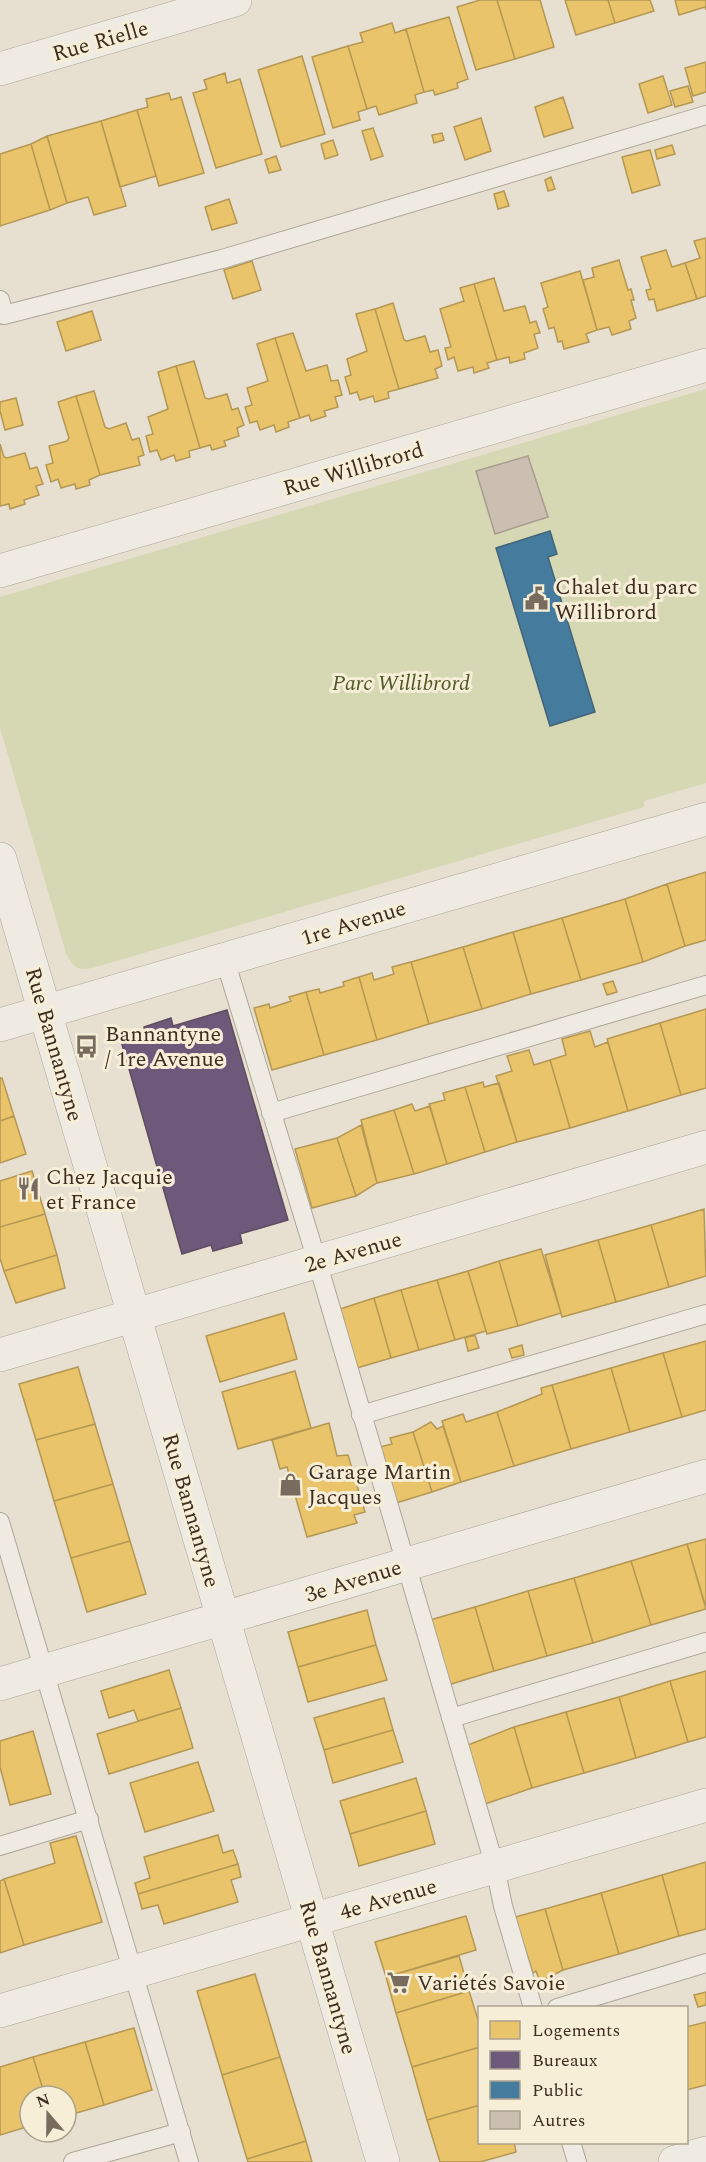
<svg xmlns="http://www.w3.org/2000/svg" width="706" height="2162" font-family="Spectral,serif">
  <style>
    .green { fill: #d6d7b3 }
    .homes { fill: #e9c46a; stroke: #b59754; stroke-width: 1.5 }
    .offices { fill: #6d597a; stroke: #5f4c5f; stroke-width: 1.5 }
    .public { fill: #457b9d; stroke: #436478; stroke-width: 1.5 }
    .building { fill: #cbbfb2; stroke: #a89c90; stroke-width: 1.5 }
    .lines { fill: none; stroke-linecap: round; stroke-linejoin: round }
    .service-casing { stroke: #ada599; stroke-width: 20 }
    .minor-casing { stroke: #ada599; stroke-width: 34 }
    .tertiary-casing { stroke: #ada599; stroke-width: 34 }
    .service { stroke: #efebe3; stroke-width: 18 }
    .minor { stroke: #efebe3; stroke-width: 33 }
    .tertiary { stroke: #efebe3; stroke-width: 33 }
    .labels { text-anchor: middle; stroke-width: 6; stroke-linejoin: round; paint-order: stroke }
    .street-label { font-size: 22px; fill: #3d2e20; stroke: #f7eed8 }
    .poi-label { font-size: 22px; fill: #3d2e20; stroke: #f7eed8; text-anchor: start }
    .park-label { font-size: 22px; font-style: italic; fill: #4d5a26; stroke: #f7eed8 }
  </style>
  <rect width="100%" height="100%" fill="#e7e0d1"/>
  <path class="green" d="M706 389V783L644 801V807L106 964C87 969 76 976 66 953L0 728V597Z"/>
  <path class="homes" d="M480 0H497L515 59 476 70 457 7Z
    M497 0H540L554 47 515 59Z
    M565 0H608L615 23 576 35Z
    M608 0H650L654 11 615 23Z
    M675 0H706V10L705 7 679 15Z
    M449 17 468 79 457 83 458 88 435 95 433 90 424 92 406 29Z
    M392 23 395 33 406 29 424 92 415 95 417 103 379 115 376 106 367 109 348 46 363 42 360 33Z
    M348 46 367 109 358 112 360 120 333 128 312 57Z
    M302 56 325 134 281 147 258 70Z
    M706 62V92L693 96 685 68Z
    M225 73 227 83 240 79 262 154 216 168 193 93 207 89 204 80Z
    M663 76 672 105 648 113 639 84Z
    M688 86 693 102 675 107 670 91Z
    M169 93 171 100 181 97 204 173 159 186 137 110 148 107 146 99Z
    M563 97 573 128 544 137 535 107Z
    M137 110 156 176 120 187 101 121Z
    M481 118 491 151 465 160 454 127Z
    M101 121 126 206 94 215 88 197 67 203 47 136Z
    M373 128 383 156 371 160 362 131Z
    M442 133 444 140 434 143 432 135Z
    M47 136 67 203 50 210 31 144Z
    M333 140 338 155 325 159 321 144Z
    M31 144 50 210 0 226V154Z
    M672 145 675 154 657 159 655 150Z
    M650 150 660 185 632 193 622 157Z
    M276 156 281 170 269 173 265 160Z
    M551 177 555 189 548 191 545 180Z
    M504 191 509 206 498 209 494 194Z
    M229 199 237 223 212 230 205 207Z
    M706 238V296L697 299 685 263 700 258 694 241Z
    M666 250 672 267 685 263 697 299 657 311 654 299 649 300 646 290 651 289 641 257Z
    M619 260 628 290 631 289 634 300H631L636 318 629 321 631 329 612 335 609 327 597 330 583 280 594 277 592 268Z
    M252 261 261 290 233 299 224 270Z
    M580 271 597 330 586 334 589 342 564 349 562 341 558 342 554 327 549 329 543 309 548 307 541 283Z
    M494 278 504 311 525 306 530 323 536 321 540 333 534 334 538 348 524 353 525 359 510 363 509 357 497 360 474 284Z
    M474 284 497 360 487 363 489 368 474 373 473 367 458 371 454 357 448 360 445 348 451 347 440 309 464 301 460 288Z
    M393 303 404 340 407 341 425 336 430 352 438 350 442 366 435 369 438 378 399 389 375 309Z
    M375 309 399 389 388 392 389 398 375 402 373 396 360 400 357 392 350 394 345 377 351 375 347 359 367 351 356 314Z
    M92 311 101 340 66 351 57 322Z
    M293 333 306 371 327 365 331 381 338 380 342 395 335 397 338 407 324 411 326 416 311 421 309 415 300 418 275 338Z
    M275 338 300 418 288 422 289 427 276 432 274 425 260 430 257 421 250 423 245 407 252 405 247 388 268 381 257 344Z
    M194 361 205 398 209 399 227 394 232 410 238 408 244 425 237 428 239 436 224 441 226 446 212 450 210 445 200 448 176 366Z
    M176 366 200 448 189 451 190 457 176 461 174 455 161 460 157 450 150 452 146 436 153 434 148 417 168 409 158 372Z
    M94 391 105 427 109 429 126 423 132 440 139 438 144 455 138 457 140 465 100 475 76 396Z
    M76 396 100 475 89 480 90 485 76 489 75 484 61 488 58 479 51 482 46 465 53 463 49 446 67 441 69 438 58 402Z
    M16 398 23 425 5 430 0 411V402Z
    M0 444 4 457 7 458 25 453 30 469 37 467 43 484 36 486 39 495 24 500 25 504 10 509 9 504 0 506Z
    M706 872V940L685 946 667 884Z
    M667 884 685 946 643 962 625 899Z
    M625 899 643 962 581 980 562 918Z
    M562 918 581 980 531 994 513 932Z
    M513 932 531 994 482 1009 463 947Z
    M463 947 482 1009 429 1024 411 962Z
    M411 962 429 1024 377 1040 359 977 372 973 374 980 394 974 392 967Z
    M359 977 377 1040 324 1055 306 992 319 989 320 993 344 986 343 982Z
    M613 981 617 992 607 995 603 984Z
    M306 992 324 1055 272 1070 254 1008 269 1004 270 1008 291 1001 289 997Z
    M706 1009V1088L681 1095 660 1023Z
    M660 1023 681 1095 628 1111 607 1039Z
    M590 1031 595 1047 608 1042 628 1111 570 1128 550 1060 566 1055 562 1039Z
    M529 1050 534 1065 550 1060 570 1128 517 1142 496 1076 512 1071 507 1056Z
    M0 1078H2L14 1116 0 1121Z
    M483 1082 484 1087 499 1083 517 1142 485 1152 465 1087Z
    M465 1087 485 1152 447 1164 429 1104 445 1100 443 1093Z
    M412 1104 415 1111 430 1106 447 1164 414 1174 394 1110Z
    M394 1110 414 1174 377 1183 361 1120Z
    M14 1116 26 1154 0 1163V1121Z
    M361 1125 377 1183 356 1196 337 1138Z
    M337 1138 356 1196 312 1208 295 1149Z
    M32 1171 45 1214 0 1227V1181Z
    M704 1209 706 1276 669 1287 651 1225Z
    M45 1214 57 1255 4 1271 0 1258V1227Z
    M651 1225 669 1287 616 1302 598 1240Z
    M598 1240 616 1302 562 1317 545 1255Z
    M541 1249 561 1313 518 1326 499 1261Z
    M57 1255 65 1288 16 1303 4 1271Z
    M499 1261 518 1326 487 1334 468 1271Z
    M468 1271 486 1331 455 1340 437 1280Z
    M437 1280 455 1340 419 1350 401 1290Z
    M401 1290 419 1350 391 1358 374 1298Z
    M374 1298 391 1358 357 1368 340 1309Z
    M284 1313 297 1359 220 1382 206 1336Z
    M475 1335 479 1348 468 1351 465 1338Z
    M706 1341V1410L682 1417 663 1353Z
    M522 1345 524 1355 512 1358 509 1349Z
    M663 1353 682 1417 630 1432 611 1368Z
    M78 1367 95 1424 36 1440 19 1384Z
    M611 1368 630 1432 571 1449 552 1385Z
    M295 1371 311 1428 238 1449 222 1392Z
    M552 1385 571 1449 514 1466 497 1412 542 1394 541 1388Z
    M497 1412 514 1466 461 1482 442 1421 463 1414 466 1422Z
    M431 1422 437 1429 443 1426 461 1482 432 1492 413 1432Z
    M329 1423 337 1456 348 1455 365 1512 354 1515 357 1523 307 1537 287 1467 280 1469 272 1440Z
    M95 1424 113 1484 54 1501 36 1440Z
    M413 1432 432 1492 396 1503 380 1447 392 1444 390 1438Z
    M113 1484 130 1541 71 1558 54 1501Z
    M706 1539V1608L687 1544Z
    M130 1541 146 1594 87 1612 71 1558Z
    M687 1544 706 1609 651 1625 631 1561Z
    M631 1561 651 1625 593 1643 574 1578Z
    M574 1578 593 1643 547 1656 528 1591Z
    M528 1591 547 1656 494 1671 475 1607Z
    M475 1607 494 1671 448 1685 430 1620Z
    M367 1610 376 1645 298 1667 288 1632Z
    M376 1645 387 1680 308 1702 298 1667Z
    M169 1670 181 1708 138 1721 134 1710 109 1718 101 1691Z
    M706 1671V1737L688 1742 670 1681Z
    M670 1681 688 1742 636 1758 619 1697Z
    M619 1697 636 1758 584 1773 566 1712Z
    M384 1698 393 1730 324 1750 314 1718Z
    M181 1708 193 1748 109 1774 97 1734Z
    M566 1712 584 1773 532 1788 514 1727Z
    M514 1727 532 1788 485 1804 468 1745Z
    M393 1730 403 1762 333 1783 324 1750Z
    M33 1731 51 1794 10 1805 0 1767V1741Z
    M198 1762 214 1811 145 1832 130 1783Z
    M416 1778 426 1811 350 1834 340 1801Z
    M426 1811 435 1844 359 1866 350 1834Z
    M218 1835 223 1853 233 1850 238 1864 138 1894 135 1883 150 1878 144 1857Z
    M76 1836 102 1922 24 1945 4 1879 55 1863 50 1843Z
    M706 1862V1929L679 1936 662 1875Z
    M238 1864 241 1877 231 1880 238 1902 164 1924 158 1905 142 1909 138 1894Z
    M662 1875 679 1936 619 1954 601 1893Z
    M4 1879 24 1945 0 1953V1881Z
    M601 1893 619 1954 563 1970 545 1909Z
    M545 1909 563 1970 540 1982 536 1971 533 1973 515 1917Z
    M466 1916 476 1950 386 1977 375 1942Z
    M459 1956 469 1991 396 2013 386 1977Z
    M255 1974 280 2057 222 2075 197 1991Z
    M469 1991 480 2026V2047L412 2067 396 2013Z
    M706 1992V2005L698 2007 694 1995Z
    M706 2022V2085L686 2090V2027Z
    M134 2028 152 2090 104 2105 85 2042Z
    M85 2042 104 2105 66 2116V2096H45L33 2057Z
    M480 2047V2105L427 2120 412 2067Z
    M33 2057 45 2096H30V2126L0 2135V2067Z
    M280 2057 306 2141 247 2159 222 2075Z
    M480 2105V2142H514L516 2152 480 2162H440L427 2120Z
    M306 2141 312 2162H248L247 2159Z"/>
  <path class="offices" d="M227 1010 288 1220 240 1234 242 1243 213 1251 211 1245 182 1254 121 1041 146 1034 144 1027 171 1018 173 1026Z"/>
  <path class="public" d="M550 531 557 554 548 557 595 712 550 726 496 548Z"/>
  <path class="building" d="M528 456 548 517 495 534 476 471Z"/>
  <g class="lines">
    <defs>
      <path id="service" d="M0 300 4 315 222 259 706 115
        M225 960 317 1261 495 1867 503 1906 533 2008
        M271 1113 706 985
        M361 1415 706 1314
        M0 1522 189 2162
        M451 1718 706 1642
        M0 1846 89 1819
        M557 2008 706 1963
        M571 2142 577 2162
        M73 2162 181 2132"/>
      <path id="minor" d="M0 69 235 0
        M0 571 706 365
        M0 1025 706 819
        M0 1355 706 1147
        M0 1684 706 1476
        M0 2011 706 1805
        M675 2162 706 2153"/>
      <path id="tertiary" d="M0 859 383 2162"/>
    </defs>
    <use href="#service" class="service-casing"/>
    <use href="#minor" class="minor-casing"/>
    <use href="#tertiary" class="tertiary-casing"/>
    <use href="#service" class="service"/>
    <use href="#minor" class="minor"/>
    <use href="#tertiary" class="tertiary"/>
  </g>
  <defs>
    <symbol id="civic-bare" viewBox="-9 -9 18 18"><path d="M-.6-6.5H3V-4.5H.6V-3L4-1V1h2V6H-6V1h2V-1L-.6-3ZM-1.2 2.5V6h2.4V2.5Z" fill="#786c5e" stroke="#f7eed8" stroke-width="2.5" paint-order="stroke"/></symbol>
    <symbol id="bus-bare" viewBox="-9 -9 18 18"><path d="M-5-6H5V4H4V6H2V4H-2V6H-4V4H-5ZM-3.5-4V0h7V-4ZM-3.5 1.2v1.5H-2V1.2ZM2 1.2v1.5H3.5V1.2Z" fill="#786c5e" stroke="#f7eed8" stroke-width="2.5" paint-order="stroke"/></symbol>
    <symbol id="restaurant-bare" viewBox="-9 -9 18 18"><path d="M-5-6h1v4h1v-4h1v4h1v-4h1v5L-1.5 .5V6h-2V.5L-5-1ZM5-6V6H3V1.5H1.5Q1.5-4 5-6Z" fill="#786c5e" stroke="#f7eed8" stroke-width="2.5" paint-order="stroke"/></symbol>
    <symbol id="shop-bare" viewBox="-9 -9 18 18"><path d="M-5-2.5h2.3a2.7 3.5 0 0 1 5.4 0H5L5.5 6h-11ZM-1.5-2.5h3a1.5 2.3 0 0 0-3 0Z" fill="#786c5e" stroke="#f7eed8" stroke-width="2.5" paint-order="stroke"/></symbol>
    <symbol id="supermarket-bare" viewBox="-9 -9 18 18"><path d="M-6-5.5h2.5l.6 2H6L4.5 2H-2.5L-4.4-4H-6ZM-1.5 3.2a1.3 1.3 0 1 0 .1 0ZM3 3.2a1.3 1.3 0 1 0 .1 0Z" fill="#786c5e" stroke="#f7eed8" stroke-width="2.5" paint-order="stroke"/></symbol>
  </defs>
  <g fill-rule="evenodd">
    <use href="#civic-bare" x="520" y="582" width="33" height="33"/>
    <use href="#bus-bare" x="70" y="1030" width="33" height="33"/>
    <use href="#restaurant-bare" x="12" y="1172" width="33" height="33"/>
    <use href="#shop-bare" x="274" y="1468" width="33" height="33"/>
    <use href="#supermarket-bare" x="382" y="1966" width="33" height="33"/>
  </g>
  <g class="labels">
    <g class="street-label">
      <text transform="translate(100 40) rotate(-16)" y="8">Rue Rielle</text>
      <text transform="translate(353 468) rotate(-16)" y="8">Rue Willibrord</text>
      <text transform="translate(353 922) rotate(-17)" y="8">1re Avenue</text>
      <text transform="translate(55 1044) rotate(74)" y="8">Rue Bannantyne</text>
      <text transform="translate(353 1251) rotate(-16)" y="8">2e Avenue</text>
      <text transform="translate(192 1510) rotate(74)" y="8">Rue Bannantyne</text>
      <text transform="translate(353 1580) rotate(-17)" y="8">3e Avenue</text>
      <text transform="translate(388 1898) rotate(-16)" y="8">4e Avenue</text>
      <text transform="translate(329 1977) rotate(74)" y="8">Rue Bannantyne</text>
    </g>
    <g class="poi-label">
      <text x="555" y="594">Chalet du parc<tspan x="555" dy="25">Willibrord</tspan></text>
      <text x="105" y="1041">Bannantyne<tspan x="105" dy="25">/ 1re Avenue</tspan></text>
      <text x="46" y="1184">Chez Jacquie<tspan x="46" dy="25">et France</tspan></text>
      <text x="308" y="1479">Garage Martin<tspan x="308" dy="25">Jacques</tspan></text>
      <text x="417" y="1990">Variétés Savoie</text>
    </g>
    <g class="park-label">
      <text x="401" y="690">Parc Willibrord</text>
    </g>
  </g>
  <rect x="478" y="2006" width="210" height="138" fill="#f7eed8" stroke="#ada18e" stroke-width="1.5"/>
  <rect x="490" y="2021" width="30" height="18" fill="#e9c46a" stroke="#ada18e" stroke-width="1.5"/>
  <text x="532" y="2036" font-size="18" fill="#3d2e20">Logements</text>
  <rect x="490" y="2051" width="30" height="18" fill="#6d597a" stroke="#ada18e" stroke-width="1.5"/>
  <text x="532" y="2066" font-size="18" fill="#3d2e20">Bureaux</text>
  <rect x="490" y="2081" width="30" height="18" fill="#457b9d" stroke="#ada18e" stroke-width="1.5"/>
  <text x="532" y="2096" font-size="18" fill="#3d2e20">Public</text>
  <rect x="490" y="2111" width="30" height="18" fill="#cbbfb2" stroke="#ada18e" stroke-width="1.5"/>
  <text x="532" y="2126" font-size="18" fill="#3d2e20">Autres</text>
  <g transform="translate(48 2114) rotate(340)"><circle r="28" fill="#f7eed8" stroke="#ada18e" stroke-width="1.5"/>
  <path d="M0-4.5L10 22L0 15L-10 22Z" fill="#786c5e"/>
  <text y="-9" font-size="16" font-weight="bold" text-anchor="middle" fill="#3d2e20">N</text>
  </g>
</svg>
